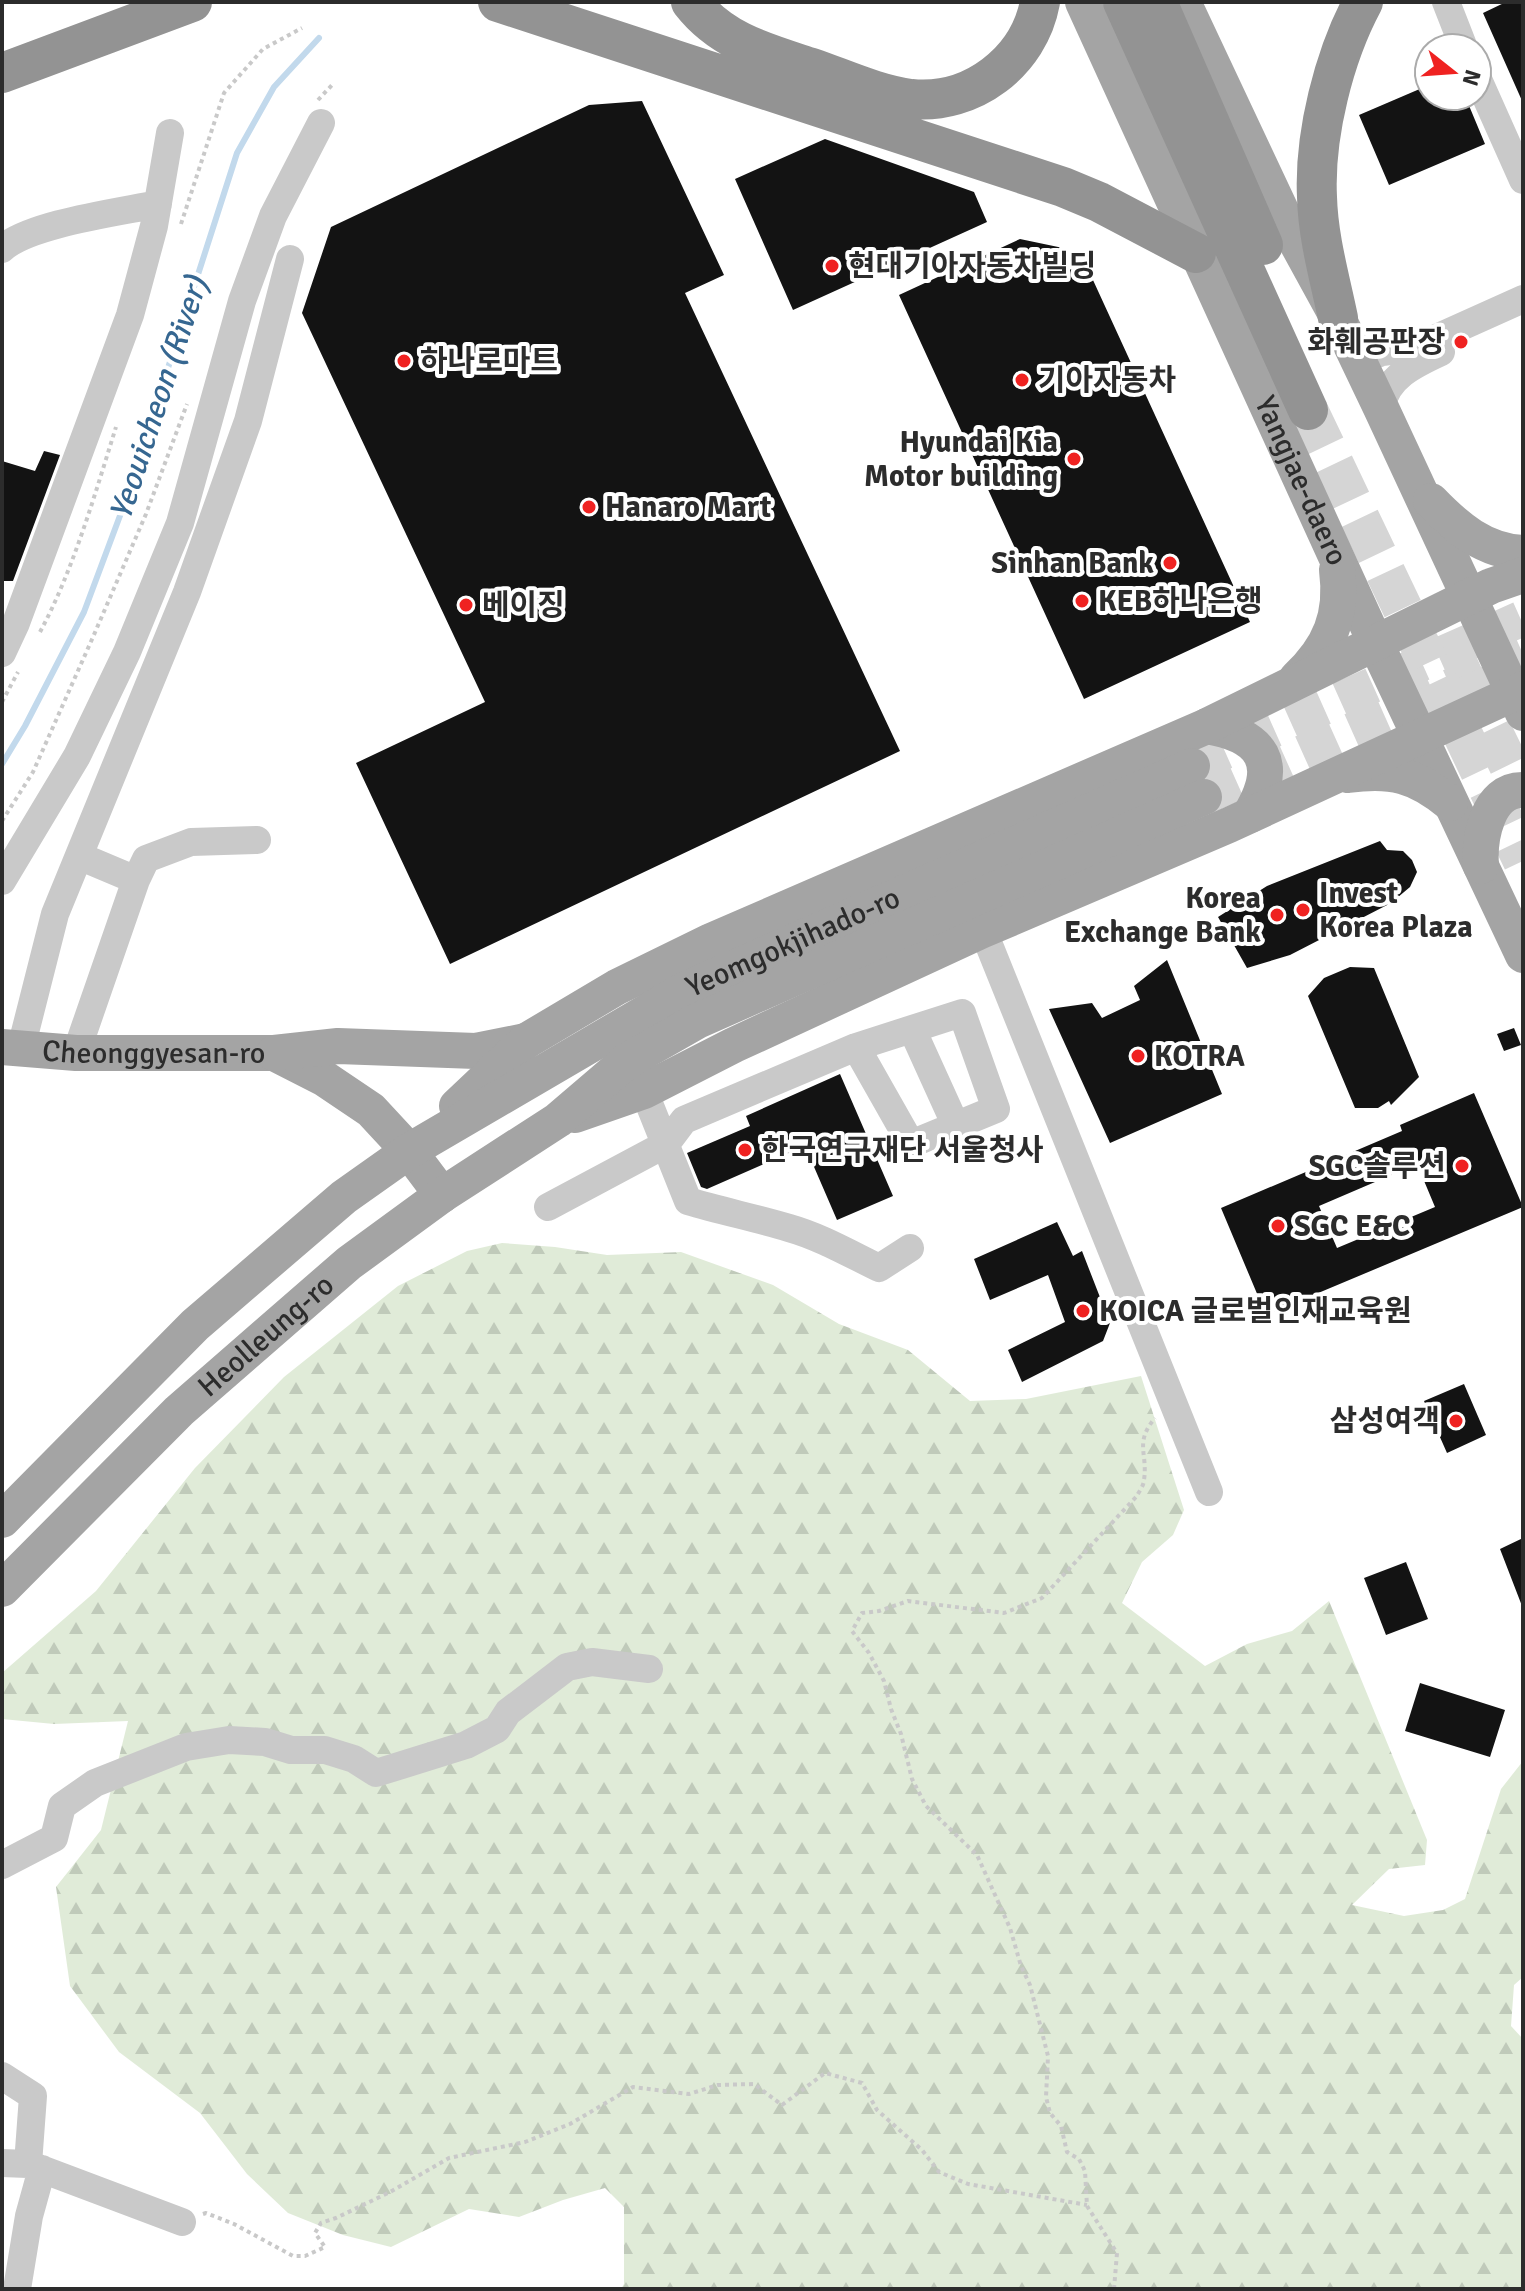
<svg xmlns="http://www.w3.org/2000/svg" width="1525" height="2291" font-family="Signika,'Noto Sans KR',sans-serif">
  <style>
    .forest { fill: url(#forest-firs) }
    .lines { fill: none; stroke-linecap: round; stroke-linejoin: round }
    .stream { stroke: #c2d9ec; stroke-width: 6 }
    .building { fill: #131313; fill-rule: evenodd }
    .major-tunnel { stroke: #d5d5d5; stroke-width: 36; stroke-dasharray: 36 18; stroke-linecap: butt }
    .highway-tunnel { stroke: #d5d5d5; stroke-width: 40; stroke-dasharray: 40 20; stroke-linecap: butt }
    .path { stroke: #c9c9c9; stroke-width: 4; stroke-dasharray: 4 4; stroke-linecap: butt }
    .minor { stroke: #c9c9c9; stroke-width: 28 }
    .major { stroke: #a4a4a4; stroke-width: 36 }
    .highway { stroke: #939393; stroke-width: 40 }
    .poi-dot { fill: #ef2221; stroke: #fff; stroke-width: 3 }
    .labels { text-anchor: middle; stroke-width: 8; stroke-linejoin: round; paint-order: stroke }
    .poi-label { font-size: 30px; font-weight: bold; fill: #2c2c2c; stroke: #fff; text-anchor: start }
    .street-label { font-size: 30px; fill: #2c2c2c; stroke: #fff }
    .water-label { font-size: 32px; font-style: italic; fill: #366791; stroke: #fff }
  </style>
  <defs>
    <pattern id="forest-firs" width="22" height="20" patternUnits="userSpaceOnUse" patternTransform="scale(2)"><rect width="22" height="20" fill="#e0ebd8"/><path d="M5 1l3.5 6h-7zM16 11l3.5 6h-7z" fill="#c0caba"/></pattern>
  </defs>
  <rect width="100%" height="100%" fill="#fff"/>
  <path class="forest" d="M502 1243 555 1247 607 1255 681 1252 773 1285 839 1324 908 1350 970 1401 1026 1399 1141 1376 1184 1510 1173 1535 1142 1562 1122 1603 1205 1666 1247 1644 1292 1631 1329 1601 1427 1840 1425 1865 1389 1869 1352 1905 1404 1916 1443 1910 1465 1899 1501 1789 1523 1761V1977L1514 1985 1511 2026 1523 2039V2289H621L624 2284V2207L605 2188 563 2200 519 2217 469 2209 391 2247 343 2235 288 2213 247 2174 200 2113 119 2052 70 1986 56 1887 101 1830 128 1721 54 1724 2 1719V1673L96 1591 195 1468 284 1377 398 1286 467 1251Z"/>
  <g class="lines">
    <path class="stream" d="M2 764 25 726 84 612 124 505 237 153 274 87 319 38"/>
  </g>
  <path class="building" d="M1506 2H1523V103L1483 13Z
    M1429 85V96H1465L1485 144 1389 185 1359 115Z
    M642 101 724 275 685 293 900 751 450 964 356 763 485 702 302 313 331 227 589 105Z
    M825 139 974 192 987 222 793 310 735 179Z
    M1020 239 1063 248 1074 273 1087 267 1250 622 1084 699 899 295Z
    M44 451 60 455 13 581H2V461L35 471Z
    M1380 841 1387 850 1403 851 1412 860 1417 872 1410 887 1391 903 1290 955 1247 968 1218 917 1267 886Z
    M1167 960 1222 1094 1110 1143 1049 1009 1092 1003 1102 1018 1140 1000 1134 986Z
    M1350 967 1374 968 1419 1077 1391 1105 1389 1101 1378 1108H1355L1308 996 1324 978Z
    M1514 1028 1521 1045 1504 1051 1497 1034Z
    M840 1074 893 1196 837 1220 805 1146 707 1189 701 1187 687 1153 750 1126 746 1116Z
    M1474 1093 1523 1207 1266 1315 1221 1208 1402 1131 1400 1125ZM1417 1164 1435 1207 1337 1248 1319 1206Z
    M1057 1222 1073 1256 1082 1251 1110 1323 1103 1341 1022 1382 1008 1350 1065 1322 1048 1275 990 1300 974 1259Z
    M1464 1384 1486 1435 1447 1453 1424 1401Z
    M1523 1538V1605L1522 1606 1500 1549Z
    M1406 1562 1428 1619 1386 1635 1364 1578Z
    M1420 1683 1505 1710 1490 1757 1405 1731Z"/>
  <g class="lines">
    <path class="major-tunnel" d="M1192 766 1523 618
      M1204 797 1523 654"/>
    <path class="highway-tunnel" d="M1308 410 1523 861
      M1465 675 1523 794"/>
    <path class="path" d="M318 100 332 85
      M181 224 224 93 263 49 302 28
      M40 632C73 571 95 494 116 427
      M2 702 18 672
      M2 821 33 772 93 637 146 514 187 404
      M203 2214 206 2213 234 2224 293 2256H305L325 2247 315 2233 321 2223 336 2218 390 2192 449 2158 525 2142 570 2124 633 2087 689 2094 718 2085 754 2084 782 2105 825 2073 862 2083 877 2110 922 2150 939 2172 968 2184 1087 2205
      M1114 2289 1117 2253 1087 2206 1085 2171 1079 2159 1067 2152 1061 2126 1050 2113 1046 2097 1048 2056 1030 1985 1021 1966 1010 1928 977 1855 926 1806 912 1779 901 1734 891 1709 884 1681 869 1653 852 1631 862 1613 879 1611 908 1601 1004 1613 1042 1598 1136 1497C1139 1492 1144 1485 1144 1480 1148 1453 1134 1443 1155 1418"/>
    <path class="minor" d="M1446 2 1464 48
      M1477 77 1523 180
      M2 249C28 224 120 212 158 204
      M1355 357 1367 358 1382 352 1414 348 1523 299
      M1381 408C1386 377 1415 364 1441 352
      M2 653 16 623 130 315 154 226 170 133
      M79 856 136 880
      M2 881 77 756 127 652 180 523 242 301 273 216 321 123
      M983 930 1209 1492
      M912 1029 956 1126
      M21 1048 55 914 187 592 248 421 290 259
      M76 1053 136 880 146 859 191 842 257 840
      M644 1091 688 1201C721 1211 756 1218 789 1228 821 1237 850 1254 879 1268L910 1248
      M548 1207 666 1144 684 1120 856 1047 962 1013 996 1109 911 1144 856 1047
      M2 1865 54 1838 62 1806 95 1783 186 1747 229 1740 265 1742 291 1750H325L354 1759 376 1773 466 1745 497 1729 508 1712 567 1667 592 1662 649 1669
      M2 2076 33 2096 28 2164
      M2 2163 28 2164 182 2222
      M17 2289 29 2216 42 2169"/>
    <g class="major">
      <path id="s1" d="M1083 2 1376 644 1523 955"/>
      <path d="M1183 2 1293 236 1338 318 1381 408 1523 713"/>
      <path d="M1431 501C1457 528 1484 551 1523 553"/>
      <path d="M1297 678C1330 647 1343 615 1337 570"/>
      <path d="M1207 726C1263 736 1281 763 1250 815"/>
      <path d="M1348 775C1392 769 1416 775 1450 803"/>
      <path d="M1481 866C1479 839 1487 789 1523 790"/>
      <path id="s2" d="M2 1047 76 1053H274L325 1079 371 1110 409 1151 442 1195"/>
      <path d="M274 1053 338 1046 476 1051 526 1041"/>
      <path d="M457 1106 526 1041 617 987 711 941 1207 726 1491 586 1523 575"/>
      <path d="M575 1115 644 1091 734 1045 983 930 1229 825 1523 689"/>
      <path id="s3" d="M2 1520 195 1325 344 1197 409 1151 686 989 1192 766"/>
      <path id="s4" d="M2 1589 179 1411 349 1263 442 1195 558 1120 627 1061 697 1021 1204 797"/>
    </g>
    <path class="highway" d="M498 2 1063 187 1099 202 1196 253
      M691 2C722 42 766 53 812 68 844 79 878 95 911 99 972 105 1029 62 1040 2
      M1123 2 1308 410
      M1157 2 1263 245
      M2 73 192 2
      M1338 318C1330 279 1318 238 1317 197 1314 135 1334 56 1363 2"/>
  </g>
  <g class="poi-dot">
    <circle cx="832" cy="266" r="8"/>
    <circle cx="1461" cy="342" r="8"/>
    <circle cx="404" cy="361" r="8"/>
    <circle cx="1022" cy="380" r="8"/>
    <circle cx="1074" cy="459" r="8"/>
    <circle cx="589" cy="507" r="8"/>
    <circle cx="1170" cy="563" r="8"/>
    <circle cx="1082" cy="601" r="8"/>
    <circle cx="466" cy="605" r="8"/>
    <circle cx="1303" cy="910" r="8"/>
    <circle cx="1277" cy="915" r="8"/>
    <circle cx="1138" cy="1056" r="8"/>
    <circle cx="745" cy="1150" r="8"/>
    <circle cx="1462" cy="1166" r="8"/>
    <circle cx="1278" cy="1226" r="8"/>
    <circle cx="1083" cy="1311" r="8"/>
    <circle cx="1456" cy="1421" r="8"/>
  </g>
  <g class="labels">
    <g class="poi-label">
      <text x="848" y="276">현대기아자동차빌딩</text>
      <text x="1445" y="352" text-anchor="end">화훼공판장</text>
      <text x="420" y="371">하나로마트</text>
      <text x="1038" y="390">기아자동차</text>
      <text x="1058" y="452" text-anchor="end">Hyundai Kia<tspan x="1058" dy="34">Motor building</tspan></text>
      <text x="605" y="517">Hanaro Mart</text>
      <text x="1154" y="573" text-anchor="end">Sinhan Bank</text>
      <text x="1098" y="611">KEB하나은행</text>
      <text x="482" y="615">베이징</text>
      <text x="1319" y="903">Invest<tspan x="1319" dy="34">Korea Plaza</tspan></text>
      <text x="1261" y="908" text-anchor="end">Korea<tspan x="1261" dy="34">Exchange Bank</tspan></text>
      <text x="1154" y="1066">KOTRA</text>
      <text x="761" y="1160">한국연구재단 서울청사</text>
      <text x="1446" y="1176" text-anchor="end">SGC솔루션</text>
      <text x="1294" y="1236">SGC E&amp;C</text>
      <text x="1099" y="1321">KOICA 글로벌인재교육원</text>
      <text x="1440" y="1431" text-anchor="end">삼성여객</text>
    </g>
    <g class="street-label">
      <text dy="10" stroke="none"><textPath href="#s1" startOffset="526">Yangjae-daero</textPath></text>
      <text dy="10" stroke="none"><textPath href="#s3" startOffset="988">Yeomgokjihado-ro</textPath></text>
      <text dy="10" stroke="none"><textPath href="#s2" startOffset="152">Cheonggyesan-ro</textPath></text>
      <text dy="10" stroke="none"><textPath href="#s4" startOffset="366">Heolleung-ro</textPath></text>
    </g>
    <g class="water-label">
      <text transform="translate(158 398) rotate(-72)" y="11">Yeouicheon (River)</text>
    </g>
  </g>
  <rect width="1525" height="2291" fill="none" stroke="#2c2c2c" stroke-width="8"/>
  <g transform="translate(1453 72) rotate(107)"><circle r="38" fill="#ffffff" stroke="#ababab" stroke-width="2"/>
  <path d="M0-6L14 30L0 20L-14 30Z" fill="#ef2221"/>
  <text y="-12" font-size="22" font-weight="bold" text-anchor="middle" fill="#2c2c2c">N</text>
  </g>
</svg>
